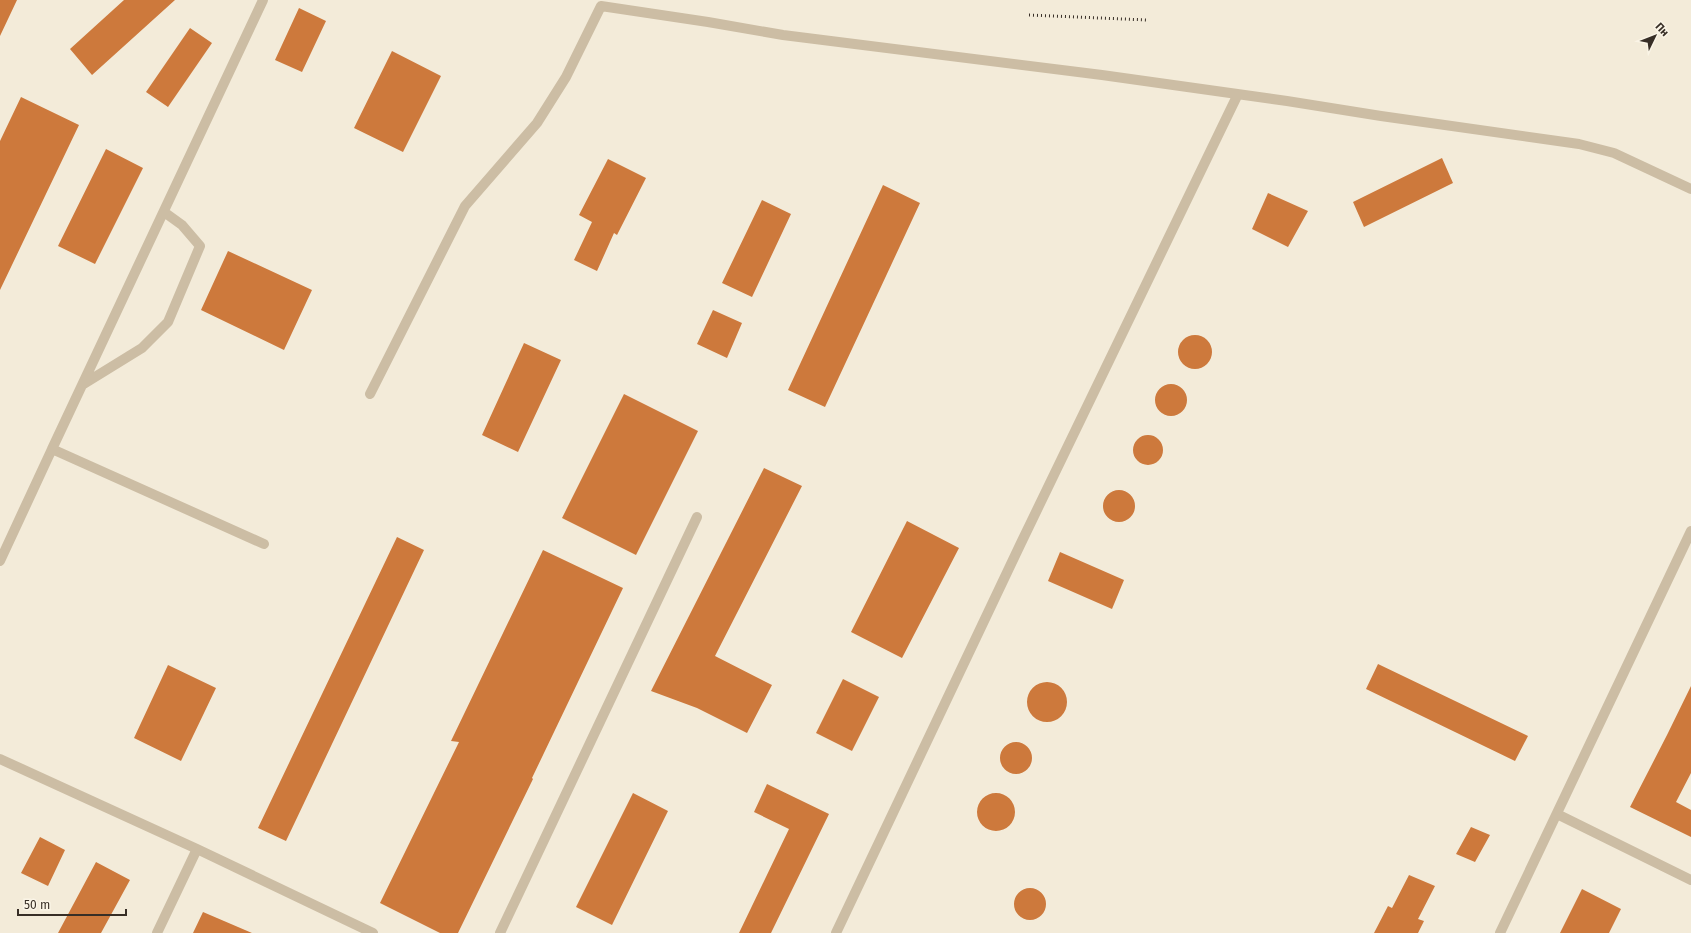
<svg xmlns="http://www.w3.org/2000/svg" width="1691" height="933" font-family="'Fira Sans',sans-serif">
  <style>
    .building { fill: #cd793c }
    .lines { fill: none; stroke-linecap: round; stroke-linejoin: round }
    .minor { stroke: #ccbda4; stroke-width: 10 }
    .rail { stroke: #372e26; stroke-width: 3; stroke-dasharray: 1 3; stroke-linecap: butt }
  </style>
  <rect width="100%" height="100%" fill="#f3ebd9"/>
  <path class="building" d="M0 0H17L0 36Z
    M124 0H175L92 75 70 49Z
    M299 8 326 21 302 72 275 60Z
    M190 28 212 43 168 107 146 92Z
    M392 51 441 76 403 152 354 128Z
    M21 97 79 125 0 290V141Z
    M106 149 143 168 95 264 58 246Z
    M1442 158 1453 183 1364 227 1353 202Z
    M608 159 646 178 617 235 614 233 597 271 574 260 592 222 579 215Z
    M883 185 920 203 825 407 788 390Z
    M1268 193 1308 211 1288 247 1252 229Z
    M762 200 791 214 752 297 722 283Z
    M228 251 312 290 284 350 201 310Z
    M713 310 742 323 727 358 697 344Z
    M1178 352a17 17 0 1 1 34 0a17 17 0 1 1-34 0Z
    M524 343 561 360 518 452 482 435Z
    M1155 400a16 16 0 1 1 32 0a16 16 0 1 1-32 0Z
    M624 394 698 431 636 555 562 518Z
    M1133 450a15 15 0 1 1 30 0a15 15 0 1 1-30 0Z
    M764 468 802 486 715 656 772 685 747 733 697 708 651 691Z
    M1103 506a16 16 0 1 1 32 0a16 16 0 1 1-32 0Z
    M907 521 959 548 902 658 851 632Z
    M397 537 424 550 286 841 258 828Z
    M543 550 623 588 532 778 533 779 458 933H440L380 903 459 742 451 741Z
    M1060 552 1124 580 1112 609 1048 581Z
    M1378 664 1528 736 1515 761 1366 689Z
    M168 665 216 688 181 761 134 738Z
    M843 679 879 697 852 751 816 733Z
    M1027 702a20 20 0 1 1 40 0a20 20 0 1 1-40 0Z
    M1691 686V773L1676 802 1691 810V837L1630 807 1667 735Z
    M1000 758a16 16 0 1 1 32 0a16 16 0 1 1-32 0Z
    M767 784 829 814 771 933H739L789 829 754 812Z
    M633 793 668 811 612 925 576 907Z
    M977 812a19 19 0 1 1 38 0a19 19 0 1 1-38 0Z
    M1471 827 1490 835 1475 862 1456 854Z
    M40 837 65 850 48 886 21 873Z
    M96 862 130 880 101 933H58Z
    M1409 875 1435 886 1418 919 1424 921 1418 933H1374L1388 906 1392 908Z
    M1014 904a16 16 0 1 1 32 0a16 16 0 1 1-32 0Z
    M1582 889 1621 909 1609 933H1560Z
    M203 912 252 933H193Z"/>
  <g class="lines">
    <path class="minor" d="M82 385 142 348 168 322 200 246 182 225 164 212
      M370 394 465 206 537 123 566 77 601 6 708 22 783 35 1102 75 1287 101 1381 116 1579 144 1614 153 1691 189
      M52 449 263 0
      M0 561 52 449 264 544
      M0 759 197 849 373 933
      M1557 814 1691 880
      M157 933 197 849
      M500 933 697 517
      M836 933 1021 543 1238 94
      M1500 933 1691 531"/>
    <path class="rail" d="M1029 15 1147 20"/>
  </g>
  <g transform="translate(1655 36) rotate(47)" stroke="#faf4e6" stroke-width="3" paint-order="stroke">
  <path d="M0-3L7 15L0 10L-7 15Z" fill="#372e26"/>
  <text y="-6" font-size="11" font-weight="bold" text-anchor="middle" fill="#372e26">Пн</text>
  </g>
  <path d="M18 909v6h108v-6" fill="none" stroke="#372e26" stroke-width="2"/>
  <text x="24" y="909" font-size="12" fill="#372e26" stroke="#faf4e6" stroke-width="3" paint-order="stroke">50 m</text>
</svg>
